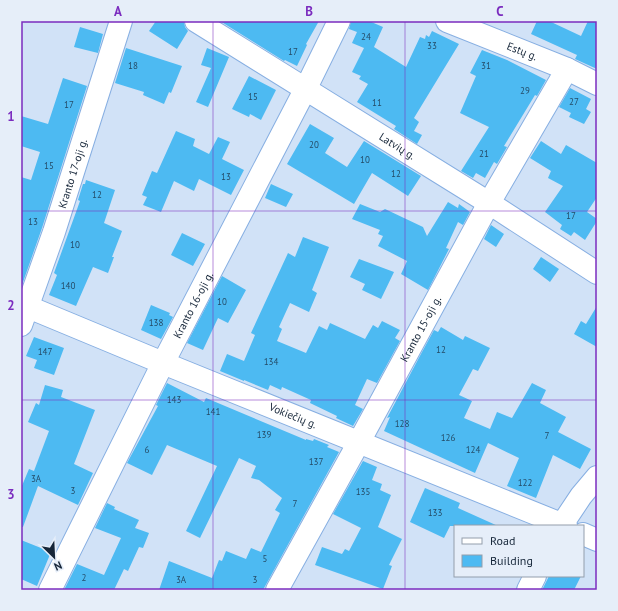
<svg xmlns="http://www.w3.org/2000/svg" width="618" height="611" font-family="'PT Sans',sans-serif">
  <style>
    .building { fill: #4dbaf2 }
    .lines { fill: none; stroke-linecap: round; stroke-linejoin: round }
    .minor-casing { stroke: #87afe2; stroke-width: 24 }
    .minor { stroke: #fff; stroke-width: 22 }
    .grid { fill: none; stroke: #7b2cbf; stroke-width: 1; stroke-opacity: 0.55 }
    .labels { text-anchor: middle; stroke-width: 3; stroke-linejoin: round; paint-order: stroke }
    .number-label { font-size: 9px; fill: #244b67 }
    .street-label { font-size: 11px; fill: #162639; stroke: #e6eef9 }
    .neatline { fill: none; stroke: #7b2cbf; stroke-width: 1.5 }
    .grid-label { font-size: 13px; text-anchor: middle; font-weight: bold; fill: #7b2cbf }
  </style>
  <rect width="100%" height="100%" fill="#d1e2f7"/>
  <path class="building" d="M156 21H184L185 27 188 31 177 49 149 31Z
    M220 21H319L306 44 307 45 297 66 285 60 284 61Z
    M351 21H369L383 27 374 47 406 67 420 37 425 39 426 35 429 37 432 31 459 44 414 118 419 122 414 131 422 135 417 144 394 129 396 126 357 102 368 84 359 79 361 76 352 72 364 48 352 43 357 32 349 29Z
    M537 21H549L581 36 588 21H597V69L575 59 577 55 531 34Z
    M80 27 103 34 98 53 74 47Z
    M126 48 182 66 171 93 169 92 164 104 143 95 144 92 115 83Z
    M207 48 229 57 208 107 196 102 211 68 201 65Z
    M482 50 507 60 546 80 537 96 535 95 504 146 507 147 497 164 494 162 485 178 476 173 473 178 461 171 489 127 460 113 476 76 470 73Z
    M249 76 276 90 261 120 250 114 249 117 232 109Z
    M63 78 87 86 42 228 22 285 21 284V177L31 180 40 152 21 146V116L48 124Z
    M570 88 591 99 586 109 591 112 584 124 569 117 571 113 559 107Z
    M310 124 334 138 325 153 347 167 364 141 421 176 408 196 372 173 354 204 287 164Z
    M176 131 195 139 193 146 209 154 218 137 230 142 222 159 244 170 231 195 199 179 194 191 174 181 161 212 143 205 147 197 142 195 152 171 157 173Z
    M541 141 561 154 566 145 597 163V197L587 212 597 219V221L585 240 574 232 571 236 560 229 562 225 545 212 563 186 548 178 551 171 530 158Z
    M86 180 115 190 104 223 122 231 112 257H114L108 273 93 267 76 306 49 295 57 275 54 273 80 201 78 200 83 184H85Z
    M271 184 293 194 286 207 265 198Z
    M448 202 458 208 459 204 470 212 463 225 458 222 446 248 449 249 428 290 401 274 407 261 378 246 383 236 378 234 380 230 352 219 360 204 380 212 385 209 423 227 427 236Z
    M491 225 504 234 496 247 484 239Z
    M182 233 205 244 193 266 171 255Z
    M303 237 329 247 312 290 317 293 309 312 290 303 279 327 282 329 277 341 306 353 319 326 327 330 330 323 365 339 373 325 378 328 382 321 400 330 395 338 400 341 377 383 367 379 355 405 363 409 353 426 336 418 337 416 310 403 311 400 282 387 281 390 270 385 268 390 244 380V381L220 371 227 354 244 361 255 335 251 333 288 253 295 257Z
    M541 257 559 269 550 282 533 269Z
    M359 259 394 272 381 299 362 290 365 284 350 277Z
    M222 276 246 290 228 323 218 318 203 350 187 343Z
    M151 305 170 313 169 315 173 317 161 339 141 330Z
    M597 306V347L574 334 581 321 586 324Z
    M441 327 463 340 465 336 490 348 478 371 473 369 459 395 472 401 464 418 490 429 497 412 512 418 532 383 546 390 540 403 566 417 558 432 591 449 580 469 553 455 536 498 507 486 519 458 488 443 475 473 384 431 390 417 387 418 422 352 434 330 438 332Z
    M34 337 64 348 54 375 34 368 37 360 26 356Z
    M167 383 204 402 206 398 306 440V439L313 441 314 439 329 445 327 447 339 452 263 590H159L169 561 212 578 219 560 222 561 226 551 246 559 251 548 261 552 280 513 275 510 282 498 259 480 251 478 256 466 239 458 200 538 186 531 217 466 167 445 152 475 127 463 158 406 156 405Z
    M45 385 63 390 61 397 95 410 74 464 93 473 78 505 38 486 23 527H21V488L29 469 34 471 49 431 28 422 36 403 39 405Z
    M363 461 377 467 372 480 382 484 380 490 391 495 378 527 402 539 389 565 392 566 383 589 315 565 322 547 342 554 345 549 349 551 361 528 333 514Z
    M425 488 460 503 458 508 498 526H450L444 538 410 522Z
    M107 503 115 507 114 509 139 520 135 528 149 533 143 548 139 547 128 571 124 569 114 590H64L77 564 104 575 121 538 95 528Z
    M21 540 51 552 37 586 21 579Z
    M549 576H581L574 590H542Z"/>
  <g class="lines">
    <defs>
      <g id="minor">
        <path id="s1" d="M196 21 489 203 597 273"/>
        <path id="s2" d="M447 21 567 69 597 84"/>
        <path id="s3" d="M21 304 163 363 566 526"/>
        <path id="s4" d="M21 325 54 232 121 21"/>
        <path d="M561 526 581 496 597 477"/>
        <path d="M583 534 597 540"/>
        <path id="s5" d="M50 590 163 363 306 88 339 21"/>
        <path id="s6" d="M277 590 359 442 489 203 567 69"/>
        <path d="M528 590 535 576"/>
      </g>
    </defs>
    <use href="#minor" class="minor-casing"/>
    <use href="#minor" class="minor"/>
  </g>
  <path class="grid" d="M213 21V590M405 21V590M21 211H597M21 400H597"/>
  <g class="labels">
    <g class="number-label">
      <text x="366" y="40">24</text>
      <text x="432" y="49">33</text>
      <text x="293" y="55">17</text>
      <text x="133" y="69">18</text>
      <text x="486" y="69">31</text>
      <text x="525" y="94">29</text>
      <text x="253" y="100">15</text>
      <text x="574" y="105">27</text>
      <text x="377" y="106">11</text>
      <text x="69" y="108">17</text>
      <text x="314" y="148">20</text>
      <text x="484" y="157">21</text>
      <text x="365" y="163">10</text>
      <text x="49" y="169">15</text>
      <text x="396" y="177">12</text>
      <text x="226" y="180">13</text>
      <text x="97" y="198">12</text>
      <text x="571" y="219">17</text>
      <text x="33" y="225">13</text>
      <text x="75" y="248">10</text>
      <text x="68" y="289">140</text>
      <text x="222" y="305">10</text>
      <text x="156" y="326">138</text>
      <text x="441" y="353">12</text>
      <text x="45" y="355">147</text>
      <text x="271" y="365">134</text>
      <text x="174" y="403">143</text>
      <text x="213" y="415">141</text>
      <text x="402" y="427">128</text>
      <text x="264" y="438">139</text>
      <text x="547" y="439">7</text>
      <text x="448" y="441">126</text>
      <text x="147" y="453">6</text>
      <text x="473" y="453">124</text>
      <text x="316" y="465">137</text>
      <text x="36" y="482">3A</text>
      <text x="525" y="486">122</text>
      <text x="73" y="494">3</text>
      <text x="363" y="495">135</text>
      <text x="295" y="507">7</text>
      <text x="435" y="516">133</text>
      <text x="265" y="562">5</text>
      <text x="84" y="581">2</text>
      <text x="181" y="583">3A</text>
      <text x="255" y="583">3</text>
    </g>
    <g class="street-label">
      <text dy="4" stroke="none"><textPath href="#s2" startOffset="81">Estų g.</textPath></text>
      <text dy="4" stroke="none"><textPath href="#s1" startOffset="237">Latvių g.</textPath></text>
      <text dy="4" stroke="none"><textPath href="#s4" startOffset="160">Kranto 17-oji g.</textPath></text>
      <text dy="4" stroke="none"><textPath href="#s5" startOffset="319">Kranto 16-oji g.</textPath></text>
      <text dy="4" stroke="none"><textPath href="#s6" startOffset="298">Kranto 15-oji g.</textPath></text>
      <text dy="4" stroke="none"><textPath href="#s3" startOffset="294">Vokiečių g.</textPath></text>
    </g>
  </g>
  <rect width="618" height="611" fill="none" stroke="#e6eef9" stroke-width="44"/>
  <rect x="454" y="525" width="130" height="52" fill="#e6eef9" stroke="#939eac"/>
  <rect x="462" y="538" width="20" height="6" fill="#ffffff" stroke="#939eac"/>
  <text x="490" y="545" font-size="12" fill="#162639">Road</text>
  <rect x="462" y="555" width="20" height="12" fill="#4dbaf2" stroke="#939eac"/>
  <text x="490" y="565" font-size="12" fill="#162639">Building</text>
  <g transform="translate(54 557) rotate(156)" stroke="#e6eef9" stroke-width="3" paint-order="stroke">
  <path d="M0-3L7 15L0 10L-7 15Z" fill="#162639"/>
  <text y="-6" font-size="11" font-weight="bold" text-anchor="middle" fill="#162639">N</text>
  </g>
  <rect x="22" y="22" width="574" height="567" class="neatline"/>
  <g class="grid-label">
    <text x="118" y="16">A</text>
    <text x="309" y="16">B</text>
    <text x="500" y="16">C</text>
    <text x="11" y="121">1</text>
    <text x="11" y="310">2</text>
    <text x="11" y="499">3</text>
  </g>
</svg>
